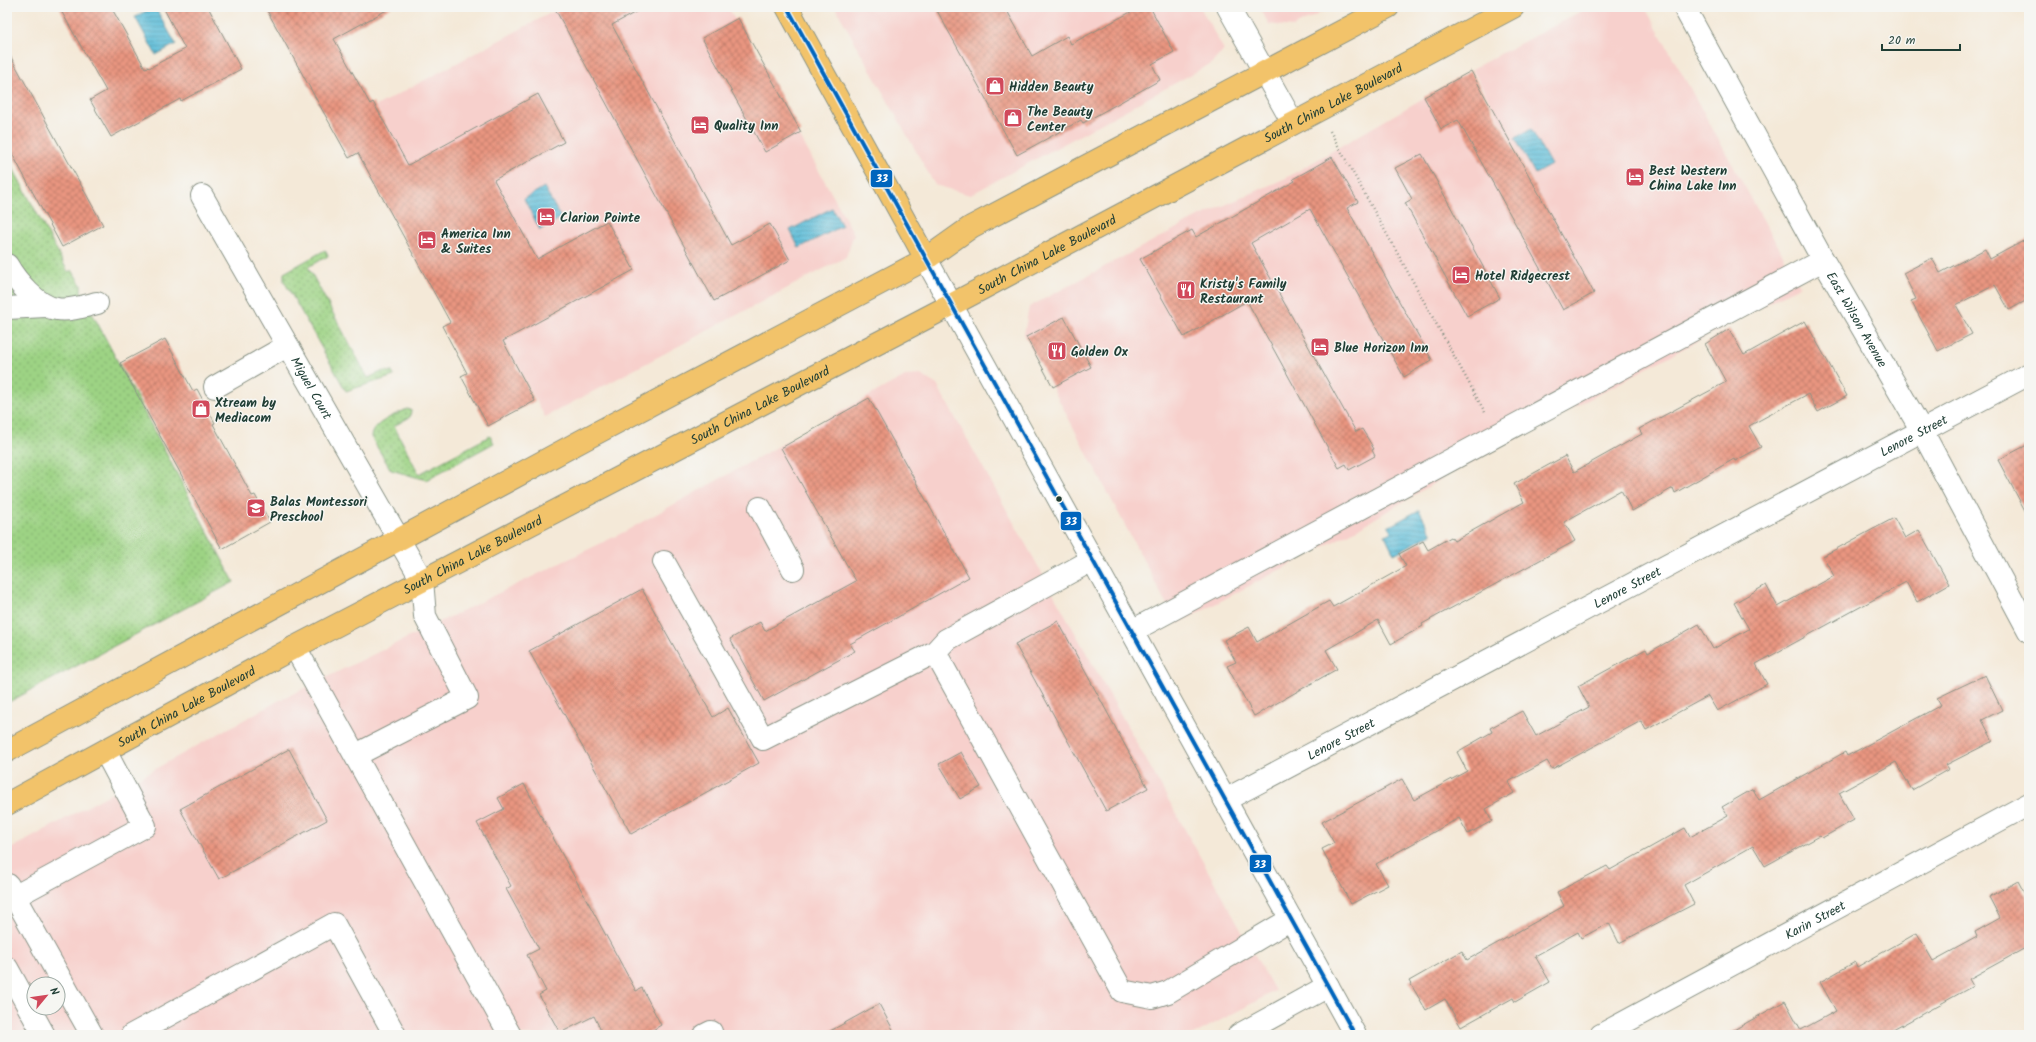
<svg xmlns="http://www.w3.org/2000/svg" width="2036" height="1042" font-family="Kalam,sans-serif">
  <style>
    .built { fill: #f7d0cc; fill-rule: evenodd }
    .grass { fill: url(#grass-dots); stroke: #5e885c }
    .water { fill: url(#water-rules); stroke: #3c7c86 }
    .building { fill: url(#building-cross-hatch) }
    .lines { fill: none; stroke-linecap: round; stroke-linejoin: round }
    .minor-casing { stroke: #8a9386; stroke-width: 24 }
    .major-casing { stroke: #8a9386; stroke-width: 24 }
    .path { stroke: #8a9386; stroke-width: 2.5; stroke-dasharray: 1 3; stroke-linecap: butt }
    .minor { stroke: #fff; stroke-width: 22 }
    .major { stroke: #f2c36a; stroke-width: 22 }
    .bus-1-casing { stroke: #f6f6f2; stroke-width: 7 }
    .bus-1 { stroke: #0065bd; stroke-width: 4 }
    .bus-dot { fill: #1f3d34; stroke: #f6f6f2; stroke-width: 1.5 }
    .labels { text-anchor: middle; stroke-width: 3; stroke-linejoin: round; paint-order: stroke }
    .poi-label { font-size: 13px; font-weight: bold; fill: #1f3d34; stroke: #f6f6f2; text-anchor: start }
    .street-label { font-size: 13px; fill: #1f3d34; stroke: #f6f6f2 }
    .line-badge { stroke: #f6f6f2; stroke-width: 1.5 }
    .badge-label { font-size: 11px; text-anchor: middle; font-weight: bold; fill: #fff }
  </style>
  <defs>
    <pattern id="grass-dots" width="8" height="8" patternUnits="userSpaceOnUse"><rect width="8" height="8" fill="#9dd384"/><path d="M2 2h.1M6 6h.1" fill="none" stroke="#7fac6d" stroke-width="1.8" stroke-linecap="round"/></pattern>
    <pattern id="water-rules" width="6" height="5" patternUnits="userSpaceOnUse"><rect width="6" height="5" fill="#5abcd8"/><path d="M0 2.5h6" fill="none" stroke="#4a9ab0"/></pattern>
    <pattern id="building-cross-hatch" width="8" height="8" patternUnits="userSpaceOnUse"><rect width="8" height="8" fill="#e99580"/><path d="M0 0l8 8M0 8l8-8" fill="none" stroke="#bc7b6a"/></pattern>
  </defs>
  <rect width="100%" height="100%" fill="#f6f6f2"/>
  <filter id="ink" filterUnits="userSpaceOnUse"><feTurbulence type="fractalNoise" baseFrequency=".025" numOctaves="2"/><feDisplacementMap in="SourceGraphic" scale="8" xChannelSelector="R" yChannelSelector="G"/><feConvolveMatrix kernelMatrix="1 2 1 2 8 2 1 2 1" color-interpolation-filters="sRGB"/></filter>
  <filter id="wash" filterUnits="userSpaceOnUse"><feTurbulence type="fractalNoise" baseFrequency=".012" numOctaves="4" result="noise"/><feDisplacementMap in="SourceGraphic" scale="16" xChannelSelector="R" yChannelSelector="G"/><feGaussianBlur stdDeviation="0.9" result="paint"/><feColorMatrix in="noise" values="0 0 0 0 0 0 0 0 0 0 0 0 0 0 0 0 0 1.4 0 .05"/><feComposite in="paint" operator="in"/></filter>
  <g filter="url(#wash)">
    <rect width="100%" height="100%" fill="#f4e9d8"/>
    <path class="built" d="M562 7H728L854 234 846 257 545 417 376 106Z
      M835 7H1200L1224 50 1212 63 970 195 935 185Z
      M1259 7H1332L1293 27 1269 24Z
      M1589 7H1640L1647 11 1800 286 1446 476 1359 528 1177 624 1024 334 1029 307 1196 218 1286 178 1470 71 1590 288 1472 69Z
      M921 375 937 385 1275 991 1193 1035H7V851L276 702 624 532 905 376ZM34 984H58V1008H34Z"/>
    <path class="grass" d="M7 157 68 272 72 270 81 285V292L234 582 7 703Z
      M325 250 328 256 308 267 368 378 383 371 392 372 394 376 346 391 284 281V273Z
      M407 409 411 410 410 417 394 426 419 474 490 436 494 443 426 480 391 470 371 437C372 423 395 415 407 409Z"/>
    <path class="water" d="M153 7H155L176 44 156 55 135 17Z
      M1531 129 1551 165 1535 174 1515 138Z
      M544 187 561 218 540 230 524 199Z
      M832 208 842 226 799 248 790 230Z
      M1419 510 1432 534 1394 554 1385 535 1391 532 1388 527Z"/>
    <g id="blocks">
      <path class="building" d="M59 7H111L145 68 148 67 149 68 185 49 163 7H208L241 69 181 101 180 99 111 137 90 100 106 91Z
        M265 7H392L334 39 370 104 373 102 408 165 538 94 564 142 494 180 537 259 607 221 634 270 503 341 535 401 488 426 461 376 467 373 442 326 450 322 358 153 349 158Z
        M554 7H645L612 25 731 245 770 224 790 260 714 301Z
        M935 7H1005L1032 56 1067 36 1071 44 1140 7H1150L1174 52 1152 64 1160 80 1083 123 1081 120 1017 155Z
        M738 18 801 132 765 152 702 38Z
        M7 50 103 225 62 247 7 144Z
        M1471 71 1594 293 1563 310 1458 120 1441 129 1424 97Z
        M1422 154 1500 298 1467 316 1405 203 1412 199 1395 168Z
        M1332 157 1358 202 1347 208 1432 360 1404 377 1310 209 1251 243 1356 432 1362 429 1374 449 1372 450 1375 456 1349 470 1346 464 1339 468 1247 301 1184 337 1140 259 1192 230 1196 237 1295 181 1293 179Z
        M2029 238V299L2009 310 1995 285 1956 305 1972 334 1938 351 1911 301 1916 299 1903 273 1932 258 1940 273 1985 249 1990 259Z
        M1064 317 1091 367 1053 387 1026 337Z
        M1805 321 1847 396 1818 412 1808 394 1749 426 1761 447 1735 461 1734 459 1675 493 1673 488 1632 511 1621 490 1564 522 1575 541 1422 624 1423 626 1391 644 1378 620 1326 650 1337 669 1254 716 1227 666 1236 662 1224 640 1249 627 1257 642 1329 601 1333 607 1406 566 1399 554 1423 541 1428 550 1451 537 1454 541 1524 502 1514 484 1565 456 1574 472 1642 434 1639 429 1726 382 1705 344 1729 329 1744 355Z
        M165 339 193 391 197 389 215 423 213 424 252 496 255 495 256 497 270 522 222 549 120 363Z
        M869 398 969 577 850 644 855 651 764 701 730 639 760 622 765 631 856 581 781 448Z
        M2029 444V518L1998 460Z
        M1894 518 1905 538 1919 530 1949 584 1917 602 1906 582 1827 625 1756 664 1767 684 1717 711 1708 696 1646 730 1641 721 1552 769 1547 761 1508 782 1514 793 1486 809 1492 821 1468 834 1459 818 1376 864 1388 885 1351 904 1322 849 1334 843 1322 822 1402 779 1414 800 1467 771 1457 752 1492 732 1490 728 1522 711 1536 736 1589 707 1578 686 1646 649 1648 653 1699 624 1713 649 1749 629 1734 603 1766 585 1778 607 1834 576 1823 556Z
        M642 589 713 717 728 708 759 763 631 834 529 651Z
        M1058 621 1148 788 1106 811 1015 644Z
        M1985 675 2002 710 1982 720 1993 741 1946 765 1949 769 1912 790 1896 762 1839 793 1854 820 1822 838 1820 836 1765 866 1753 846 1684 885 1694 904 1619 943 1609 923 1581 938 1578 932 1535 956 1550 982 1515 1002 1513 998 1461 1027 1445 999 1426 1010 1409 981 1462 951 1467 960 1564 906 1557 892 1607 866 1610 870 1685 828 1690 837 1728 816 1722 807 1753 789 1759 800 1845 752 1847 756 1941 705 1937 698Z
        M289 749 327 820 219 879 180 809Z
        M961 752 981 787 960 799 939 764Z
        M524 784 636 991 642 988 661 1025 645 1035H603L594 1016 560 1033 539 995 546 991 527 955 539 949 506 889 511 886 477 823 504 809 498 798Z
        M2018 881 2029 902V946L1969 979 1973 986 1884 1035H1725L1785 1001 1801 1030 1836 1011 1820 982 1855 962 1857 967 1917 933 1933 961 1977 937 1975 932 2000 918 1989 897Z
        M879 1004 896 1035H823Z"/>
    </g>
  </g>
  <g filter="url(#ink)">
    <use href="#blocks" fill-opacity="0" stroke="#8a9386" stroke-width="1"/>
    <g class="lines">
      <defs>
        <g id="minor">
          <path d="M1228 7 1293 123"/>
          <path id="s1" d="M1684 7 1823 260 1922 431 2029 631"/>
          <path id="s2" d="M202 196 422 580 425 616 467 698 356 755"/>
          <path d="M926 259 1355 1035"/>
          <path d="M7 265C16 281 38 307 57 309 69 311 85 306 97 303"/>
          <path d="M7 308 45 306"/>
          <path d="M215 387 287 346"/>
          <path d="M760 508 793 569"/>
          <path d="M664 562 763 739 935 652 946 640 1092 560"/>
          <path d="M1132 631 1823 260"/>
          <path d="M295 647 510 1035"/>
          <path d="M935 652 1122 991 1152 997 1168 992 1291 919"/>
          <path id="s3" d="M1225 800 2029 374"/>
          <path d="M8 885 92 1035"/>
          <path d="M14 897 145 826 105 751"/>
          <path d="M7 968 44 1035"/>
          <path d="M132 1035 334 924 395 1035"/>
          <path d="M705 1035 711 1032 712 1035"/>
          <path d="M1239 1035 1328 986"/>
          <path id="s4" d="M1601 1035 2029 804"/>
        </g>
        <g id="major">
          <path d="M787 7 926 259"/>
          <path d="M7 751 585 439 926 259 971 227 1388 7"/>
          <path id="s5" d="M7 804 295 647 951 305 1513 7"/>
        </g>
      </defs>
      <use href="#minor" class="minor-casing"/>
      <use href="#major" class="major-casing"/>
      <path class="path" d="M1330 131 1486 414"/>
      <use href="#minor" class="minor"/>
      <use href="#major" class="major"/>
      <defs>
        <path id="bus-1" d="M787 7 1355 1035"/>
      </defs>
      <use href="#bus-1" class="bus-1-casing"/>
      <use href="#bus-1" class="bus-1"/>
    </g>
  </g>
  <defs>
    <symbol id="shop-square" viewBox="-11 -11 22 22"><rect x="-9" y="-9" width="18" height="18" rx="4" fill="#d1495b" stroke="#f6f6f2"/><path d="M-5-2.5h2.3a2.7 3.5 0 0 1 5.4 0H5L5.5 6h-11ZM-1.5-2.5h3a1.5 2.3 0 0 0-3 0Z" fill="#fff"/></symbol>
    <symbol id="hotel-square" viewBox="-11 -11 22 22"><rect x="-9" y="-9" width="18" height="18" rx="4" fill="#d1495b" stroke="#f6f6f2"/><path d="M-6-4.5h1.5V1H6V5H4.5V3h-9V5H-6ZM-4 0a1.8 1.8 0 1 1 3.6 0ZM.5 0V-2.5h3Q6-2.5 6 0Z" fill="#fff"/></symbol>
    <symbol id="restaurant-square" viewBox="-11 -11 22 22"><rect x="-9" y="-9" width="18" height="18" rx="4" fill="#d1495b" stroke="#f6f6f2"/><path d="M-5-6h1v4h1v-4h1v4h1v-4h1v5L-1.5 .5V6h-2V.5L-5-1ZM5-6V6H3V1.5H1.5Q1.5-4 5-6Z" fill="#fff"/></symbol>
    <symbol id="school-square" viewBox="-11 -11 22 22"><rect x="-9" y="-9" width="18" height="18" rx="4" fill="#d1495b" stroke="#f6f6f2"/><path d="M0-5L7-2L0 1L-7-2ZM-4 1L0 2.5L4 1V4Q0 6-4 4Z" fill="#fff"/></symbol>
  </defs>
  <g fill-rule="evenodd">
    <use href="#shop-square" x="984" y="75" width="22" height="22"/>
    <use href="#shop-square" x="1002" y="107" width="22" height="22"/>
    <use href="#hotel-square" x="689" y="114" width="22" height="22"/>
    <use href="#hotel-square" x="1624" y="166" width="22" height="22"/>
    <use href="#hotel-square" x="535" y="206" width="22" height="22"/>
    <use href="#hotel-square" x="416" y="229" width="22" height="22"/>
    <use href="#hotel-square" x="1450" y="264" width="22" height="22"/>
    <use href="#restaurant-square" x="1175" y="279" width="22" height="22"/>
    <use href="#hotel-square" x="1309" y="336" width="22" height="22"/>
    <use href="#restaurant-square" x="1046" y="340" width="22" height="22"/>
    <use href="#shop-square" x="190" y="398" width="22" height="22"/>
    <use href="#school-square" x="245" y="497" width="22" height="22"/>
  </g>
  <circle class="bus-dot" cx="1059" cy="499" r="3.5"/>
  <g class="labels">
    <g class="poi-label">
      <text x="1009" y="91">Hidden Beauty</text>
      <text x="1027" y="116">The Beauty<tspan x="1027" dy="15">Center</tspan></text>
      <text x="714" y="130">Quality Inn</text>
      <text x="1649" y="175">Best Western<tspan x="1649" dy="15">China Lake Inn</tspan></text>
      <text x="560" y="222">Clarion Pointe</text>
      <text x="441" y="238">America Inn<tspan x="441" dy="15">&amp; Suites</tspan></text>
      <text x="1475" y="280">Hotel Ridgecrest</text>
      <text x="1200" y="288">Kristy's Family<tspan x="1200" dy="15">Restaurant</tspan></text>
      <text x="1334" y="352">Blue Horizon Inn</text>
      <text x="1071" y="356">Golden Ox</text>
      <text x="215" y="407">Xtream by<tspan x="215" dy="15">Mediacom</tspan></text>
      <text x="270" y="506">Balas Montessori<tspan x="270" dy="15">Preschool</tspan></text>
    </g>
    <g class="street-label">
      <text dy="5" stroke="none"><textPath href="#s5" startOffset="1500">South China Lake Boulevard</textPath></text>
      <text dy="5" stroke="none"><textPath href="#s5" startOffset="1176">South China Lake Boulevard</textPath></text>
      <text dy="5" stroke="none"><textPath href="#s1" startOffset="357">East Wilson Avenue</textPath></text>
      <text dy="5" stroke="none"><textPath href="#s2" startOffset="221">Miguel Court</textPath></text>
      <text dy="5" stroke="none"><textPath href="#s5" startOffset="852">South China Lake Boulevard</textPath></text>
      <text dy="5" stroke="none"><textPath href="#s3" startOffset="779">Lenore Street</textPath></text>
      <text dy="5" stroke="none"><textPath href="#s5" startOffset="528">South China Lake Boulevard</textPath></text>
      <text dy="5" stroke="none"><textPath href="#s3" startOffset="455">Lenore Street</textPath></text>
      <text dy="5" stroke="none"><textPath href="#s5" startOffset="204">South China Lake Boulevard</textPath></text>
      <text dy="5" stroke="none"><textPath href="#s3" startOffset="131">Lenore Street</textPath></text>
      <text dy="5" stroke="none"><textPath href="#s4" startOffset="243">Karin Street</textPath></text>
    </g>
  </g>
  <g class="line-badge">
    <rect x="870" y="169" width="23" height="19" rx="4" fill="#0065bd"/>
    <rect x="1060" y="511" width="22" height="20" rx="4" fill="#0065bd"/>
    <rect x="1249" y="854" width="23" height="19" rx="4" fill="#0065bd"/>
  </g>
  <g class="badge-label">
    <text x="882" y="182">33</text>
    <text x="1071" y="525">33</text>
    <text x="1260" y="868">33</text>
  </g>
  <rect width="2036" height="1042" fill="none" stroke="#f6f6f2" stroke-width="24"/>
  <g transform="translate(46 996) rotate(61)"><circle r="19" fill="#f6f6f2" stroke="#a0aca6"/>
  <path d="M0-3L7 15L0 10L-7 15Z" fill="#d1495b"/>
  <text y="-6" font-size="11" font-weight="bold" text-anchor="middle" fill="#1f3d34">N</text>
  </g>
  <path d="M1882 44v6h78v-6" fill="none" stroke="#1f3d34" stroke-width="2"/>
  <text x="1888" y="44" font-size="12" fill="#1f3d34" stroke="#f6f6f2" stroke-width="3" paint-order="stroke">20 m</text>
</svg>
